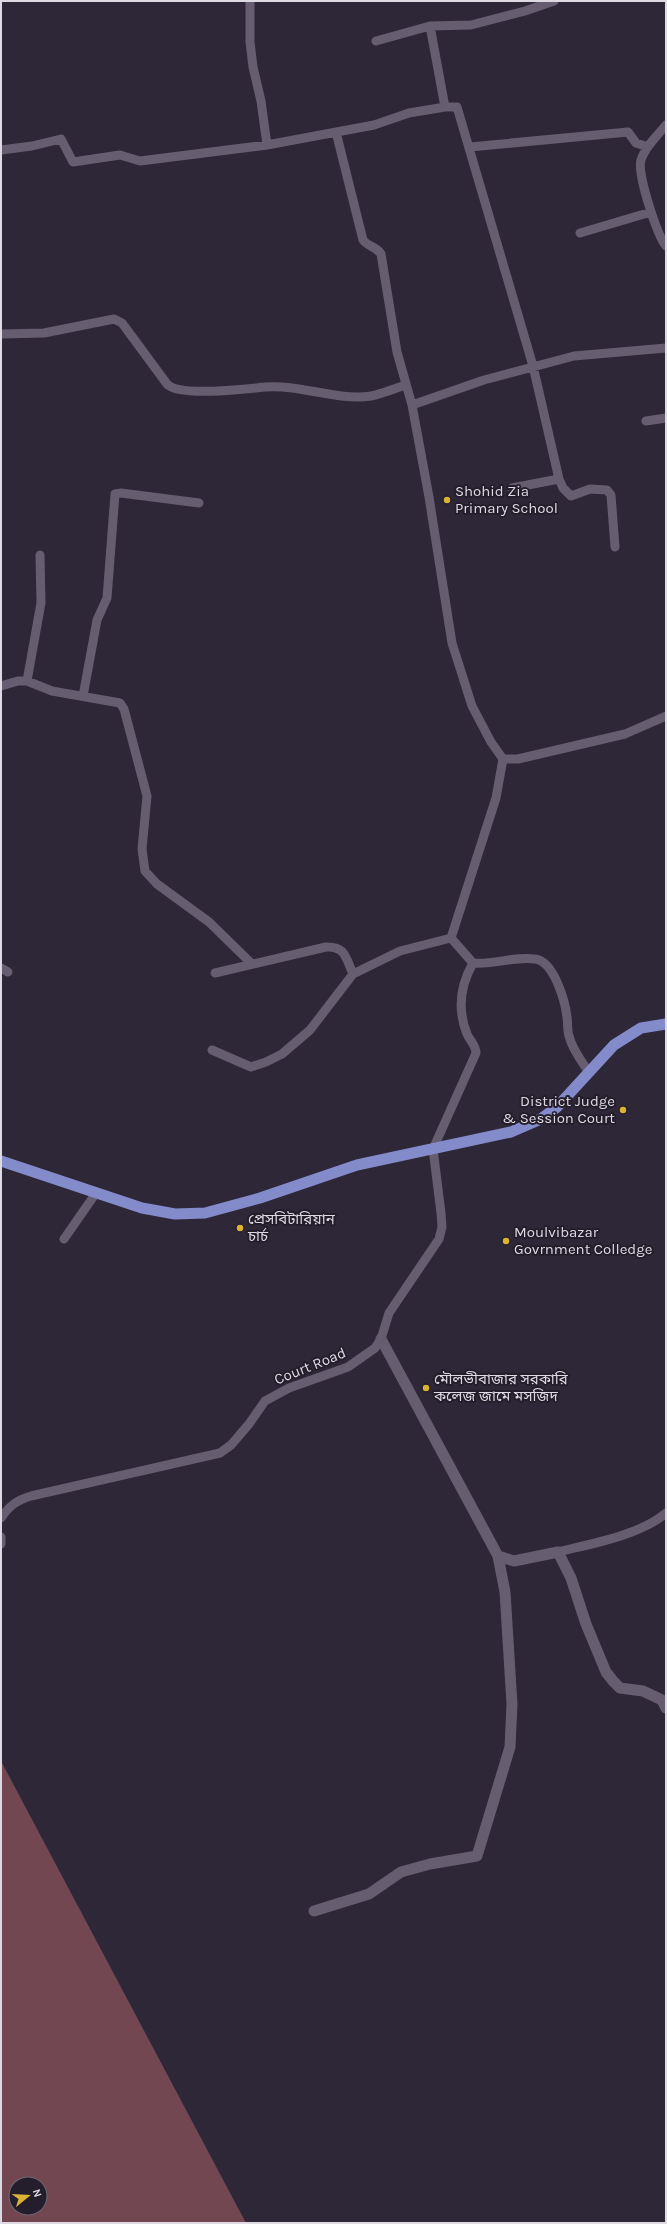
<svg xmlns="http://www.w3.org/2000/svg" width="667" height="2224" font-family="Karla,'Noto Sans Bengali',sans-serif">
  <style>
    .forest { fill: #734752; fill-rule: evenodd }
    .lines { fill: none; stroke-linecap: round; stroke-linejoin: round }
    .minor { stroke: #665e70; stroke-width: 9 }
    .tertiary { stroke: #665e70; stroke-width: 11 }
    .trunk { stroke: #848bcb; stroke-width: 11 }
    .poi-dot { fill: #dbb233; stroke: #241e2c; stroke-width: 1.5 }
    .labels { text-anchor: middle; stroke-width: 4; stroke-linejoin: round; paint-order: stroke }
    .poi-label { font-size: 15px; fill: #dedae4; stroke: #241e2c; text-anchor: start }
    .street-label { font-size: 15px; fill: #dedae4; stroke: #241e2c }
  </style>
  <rect width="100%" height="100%" fill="#2e2737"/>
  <path class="forest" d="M1 1761 246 2223H1ZM16 2184H40V2208H16Z"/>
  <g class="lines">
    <path class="minor" d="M250 1V42L253 67 261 101 267 145
      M430 26 445 107
      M376 41 430 26 471 25 525 11 554 1
      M666 125C658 135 645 147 641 160 637 174 657 235 666 246
      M336 132 363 240C368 247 376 246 381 254L397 352 412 405 429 497 452 643 472 706 491 742 503 759
      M470 147 628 132 636 143 648 147
      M1 150 32 146 61 139 73 162 120 155 140 161 267 145 374 125 409 113 445 107H457L533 366 559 479 563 488 571 496 590 489 607 490 611 495 615 547
      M580 233 651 212
      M1 334 44 333 114 319 122 323 167 384C178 397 246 389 265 387 300 384 336 401 371 396 383 394 395 388 406 385
      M412 405 484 380 574 356 666 348
      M646 421 666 418
      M512 488 559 479
      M27 681 41 603 40 555
      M1 686 18 681H27L52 691 120 703 124 709 147 796 142 849 145 871 157 884 209 922 252 964
      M83 696 97 620 107 598 115 494 121 493 199 503
      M451 938 473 963C494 965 514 956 535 959 554 961 565 1001 567 1017 568 1023 567 1030 569 1036 572 1049 581 1060 588 1071
      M1 968 8 972
      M215 973 326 947C346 946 346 959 353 974
      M212 1050 251 1067 266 1062 282 1054 310 1030 353 974 400 951 451 938 496 798 503 759H518L625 734 666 716
      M64 1239 96 1193
      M1 1518C9 1506 17 1500 31 1496L220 1453 231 1445 249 1424 265 1401 289 1388 348 1367 375 1348 381 1339 389 1313 439 1239 442 1227 441 1213 433 1149 476 1053C476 1045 470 1041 467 1034 457 1009 460 986 473 963
      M1 1537V1544
      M558 1552C590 1544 641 1535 666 1513"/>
    <path class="tertiary" d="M498 1556 514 1561 558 1552 571 1578 586 1624 606 1672 613 1681 620 1688 643 1691 662 1700 666 1708
      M314 1911 369 1894 401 1872 430 1864 477 1856 510 1747 512 1704 505 1592 498 1556 381 1339"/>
    <path class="trunk" d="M1 1161 142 1208 175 1214 205 1213 260 1198 357 1165 511 1132 541 1119 557 1107 614 1045 641 1028 666 1024"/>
  </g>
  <g class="poi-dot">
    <circle cx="447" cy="500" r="4"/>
    <circle cx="623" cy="1110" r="4"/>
    <circle cx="240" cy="1228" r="4"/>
    <circle cx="506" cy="1241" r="4"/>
    <circle cx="426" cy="1388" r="4"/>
  </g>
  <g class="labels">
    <g class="poi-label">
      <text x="455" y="496">Shohid Zia<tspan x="455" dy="17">Primary School</tspan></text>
      <text x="615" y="1106" text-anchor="end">District Judge<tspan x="615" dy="17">&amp; Session Court</tspan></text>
      <text x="248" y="1224">প্রেসবিটারিয়ান<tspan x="248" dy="17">চার্চ</tspan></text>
      <text x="514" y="1237">Moulvibazar<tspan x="514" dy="17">Govrnment Colledge</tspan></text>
      <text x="434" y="1384">মৌলভীবাজার সরকারি<tspan x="434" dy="17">কলেজ জামে মসজিদ</tspan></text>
    </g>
    <g class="street-label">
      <text transform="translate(310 1366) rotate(-22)" y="5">Court Road</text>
    </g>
  </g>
  <rect width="667" height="2224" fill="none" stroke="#dedae4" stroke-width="4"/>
  <g transform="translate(28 2196) rotate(72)"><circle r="19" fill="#241e2c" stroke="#6e6976"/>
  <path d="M0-3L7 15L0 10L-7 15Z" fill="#dbb233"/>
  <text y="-6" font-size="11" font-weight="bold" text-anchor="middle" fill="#dedae4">N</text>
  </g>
</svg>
